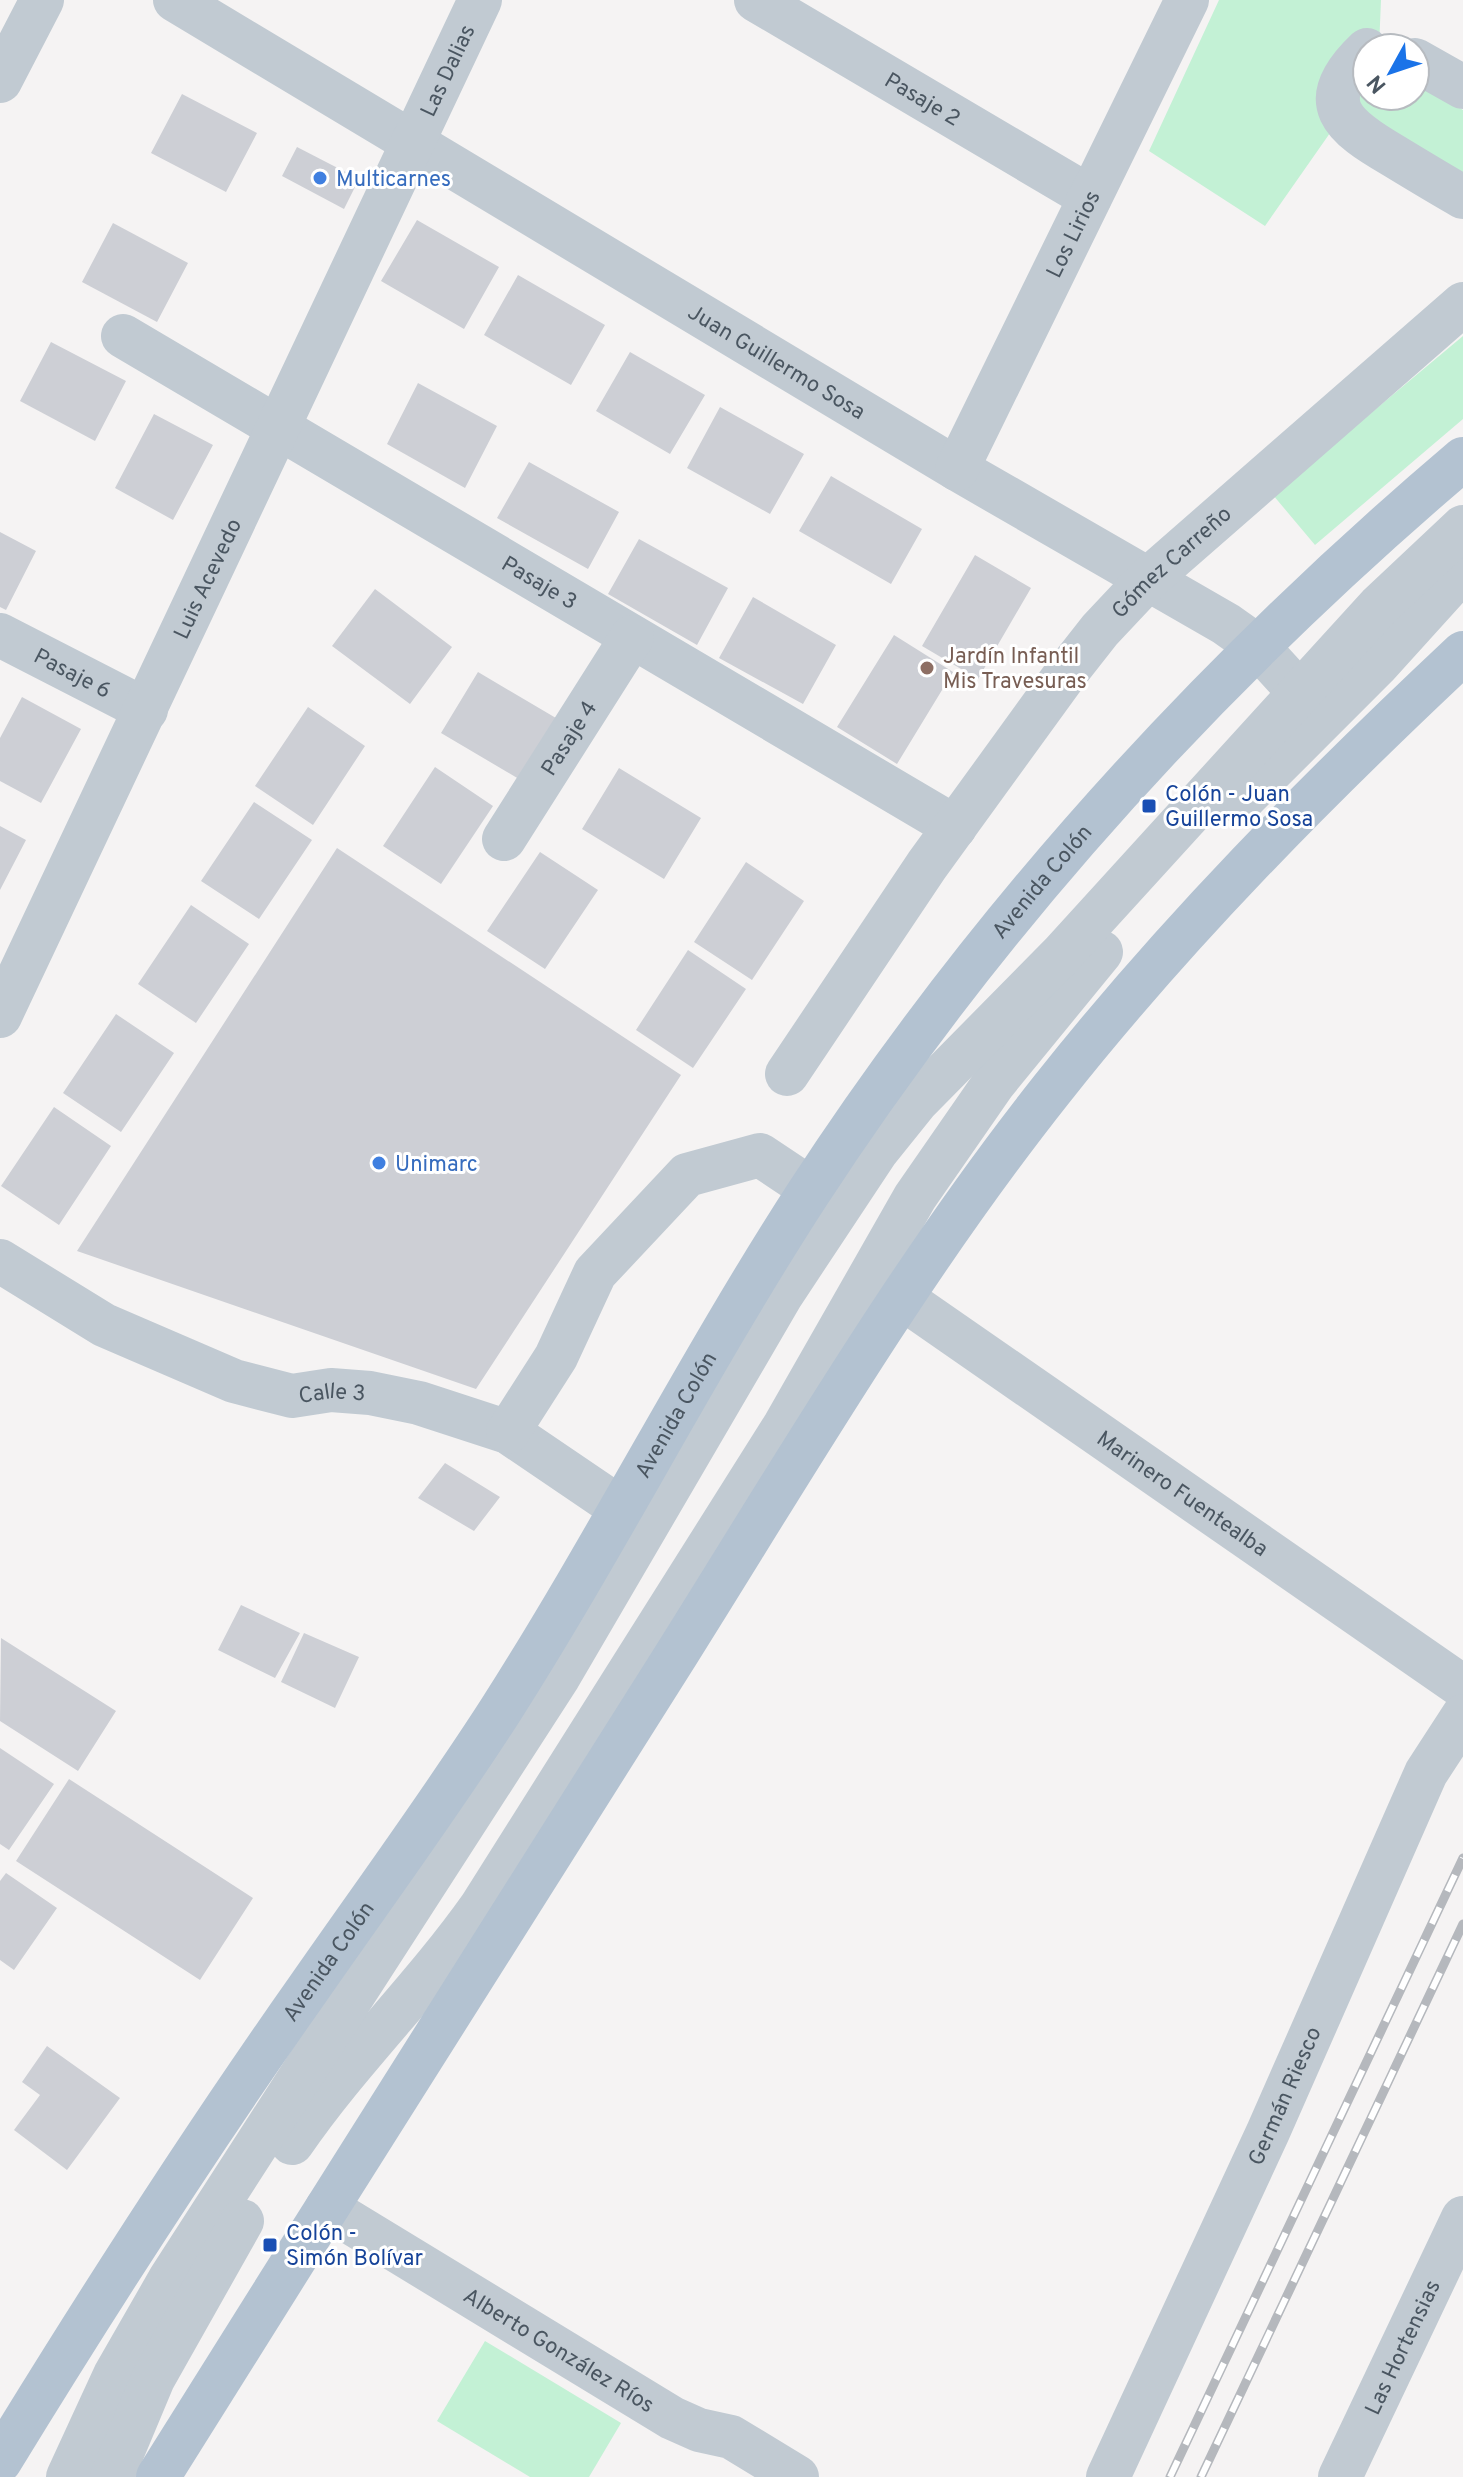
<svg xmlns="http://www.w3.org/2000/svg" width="1463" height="2477" font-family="Overpass,sans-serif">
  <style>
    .green { fill: #c3f1d5 }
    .building { fill: #cdcfd5 }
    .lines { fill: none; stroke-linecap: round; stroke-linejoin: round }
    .minor { stroke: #c1cad2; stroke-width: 44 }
    .major { stroke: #b3c2d1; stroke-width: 44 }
    .rail-casing { stroke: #b5b8bd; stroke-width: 9 }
    .rail { stroke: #fff; stroke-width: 6; stroke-dasharray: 18; stroke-linecap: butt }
    .shop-dot { fill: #3f7fe0; stroke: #fff; stroke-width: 3 }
    .education-dot { fill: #8d6e63; stroke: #fff; stroke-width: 3 }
    .transit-dot { fill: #1a4fb4; stroke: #fff; stroke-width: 3 }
    .labels { text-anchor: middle; stroke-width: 6; stroke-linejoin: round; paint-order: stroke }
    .street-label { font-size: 22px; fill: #4a5661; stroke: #fff }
    .shop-label { font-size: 22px; fill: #366cbe; stroke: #fff; text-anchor: start }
    .education-label { font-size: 22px; fill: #785e54; stroke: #fff; text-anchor: start }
    .transit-label { font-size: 22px; fill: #164399; stroke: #fff; text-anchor: start }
  </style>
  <rect width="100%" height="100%" fill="#f5f3f3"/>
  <path class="green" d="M1219 0H1381L1379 48H1367V96H1415V81L1463 110V179L1344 113 1265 226 1149 151Z
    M1463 336V419L1315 545 1273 495Z
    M485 2341 621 2423 589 2477H530L437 2421Z"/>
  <path class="building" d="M182 94 257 133 226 192 151 153Z
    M297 147 359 179 344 209 282 176Z
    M417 220 499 267 464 329 381 281Z
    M113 223 188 263 157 322 82 282Z
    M518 275 605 325 571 385 484 335Z
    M51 342 126 381 95 441 20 401Z
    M630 352 705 395 670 454 596 411Z
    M418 383 497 426 465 488 387 444Z
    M720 407 804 454 770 514 687 468Z
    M154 414 213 445 173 520 115 488Z
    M529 462 619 512 588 569 497 518Z
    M831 476 922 529 891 584 799 531Z
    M0 532 36 551 6 610 0 607Z
    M639 539 728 588 697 645 608 594Z
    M975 555 1031 588 978 679 922 646Z
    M375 589 452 647 410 704 332 646Z
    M753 597 836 645 803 704 719 658Z
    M894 635 953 672 897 764 837 727Z
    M478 672 561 721 524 782 441 733Z
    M22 697 81 729 41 803 0 781V738Z
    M308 707 365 746 313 825 255 786Z
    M435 767 493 806 441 884 383 846Z
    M619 768 701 818 664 879 582 829Z
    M254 802 312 840 259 919 201 881Z
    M0 826 26 840 0 890Z
    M337 848 681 1075 476 1389 77 1251Z
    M540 852 598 890 545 969 487 931Z
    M746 862 804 901 752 980 694 942Z
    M191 905 249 944 196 1023 138 984Z
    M688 950 746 989 693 1068 636 1030Z
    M116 1014 174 1053 121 1132 63 1093Z
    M54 1107 111 1146 59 1225 1 1186Z
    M445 1463 500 1497 474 1531 418 1498Z
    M241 1605 300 1633 275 1678 218 1650Z
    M304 1633 359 1657 335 1708 281 1682Z
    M1 1638 116 1711 78 1771 0 1721Z
    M0 1748 54 1784 9 1850 0 1844Z
    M69 1779 253 1898 200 1980 16 1861Z
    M6 1873 57 1908 14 1970 0 1960V1881Z
    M47 2046 120 2098 67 2170 14 2130 40 2095 22 2082Z"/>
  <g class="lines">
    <g class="minor">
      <path id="s1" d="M175 0 957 469 1226 624 1257 646 1320 715"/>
      <path id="s2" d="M756 0 1090 197"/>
      <path d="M1367 50C1311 103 1344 127 1394 156 1417 170 1440 184 1463 197"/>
      <path d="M1415 60 1463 87"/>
      <path d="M0 81 42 0"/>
      <path id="s3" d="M123 336 955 827"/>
      <path id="s4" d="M957 469 1187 0"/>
      <path id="s5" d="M0 635 146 710"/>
      <path d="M1240 802 1377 665 1463 570"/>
      <path id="s6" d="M504 839 632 637"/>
      <path id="s7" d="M0 1016 480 0"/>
      <path id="s8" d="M787 1074 927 865 1067 672 1100 630 1147 580 1463 304"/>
      <path id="s9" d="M0 1261 104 1325 234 1381 292 1396 331 1390 370 1393 419 1403 508 1432 620 1508"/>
      <path id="s10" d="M902 1298 1463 1687"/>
      <path d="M508 1432 556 1357 595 1273 687 1175 760 1155 811 1189"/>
      <path d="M292 2143C349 2060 423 1989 481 1907L785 1425 915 1197 994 1083 1101 952"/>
      <path id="s11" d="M327 2208 672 2418 699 2430 731 2437 797 2477"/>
      <path d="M68 2477 115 2375 170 2279 559 1676 782 1294 876 1152 917 1101 1061 955 1379 606 1463 527"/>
      <path d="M112 2477 153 2379 242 2221"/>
      <path id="s12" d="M1108 2477 1268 2132 1426 1773 1463 1716"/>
      <path id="s13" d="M1340 2477 1463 2218"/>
    </g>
    <g class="major">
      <path id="s14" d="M0 2461C98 2301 200 2142 308 1989 372 1897 439 1806 500 1711 608 1542 698 1363 807 1195 988 917 1211 673 1463 459"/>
      <path d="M158 2477C328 2205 500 1934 671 1663 793 1469 909 1269 1052 1089 1177 931 1317 790 1463 653"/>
    </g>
    <defs>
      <path id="rail" d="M1170 2477 1463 1858
        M1201 2477 1463 1924"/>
    </defs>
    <use href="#rail" class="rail-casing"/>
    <use href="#rail" class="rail"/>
  </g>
  <g class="shop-dot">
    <circle cx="320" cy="178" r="8"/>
    <circle cx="379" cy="1163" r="8"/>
  </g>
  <circle class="education-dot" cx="927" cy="668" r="8"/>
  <g class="transit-dot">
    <rect x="1141" y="798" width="16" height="16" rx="4"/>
    <rect x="262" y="2237" width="16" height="16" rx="4"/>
  </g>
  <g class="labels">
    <g class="street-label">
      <text dy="8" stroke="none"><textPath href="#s7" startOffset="1046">Las Dalias</textPath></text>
      <text dy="8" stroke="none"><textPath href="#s2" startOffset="194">Pasaje 2</textPath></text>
      <text dy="8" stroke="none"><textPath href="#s4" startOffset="262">Los Lirios</textPath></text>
      <text dy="8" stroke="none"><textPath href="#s1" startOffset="702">Juan Guillermo Sosa</textPath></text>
      <text dy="8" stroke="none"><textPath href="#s8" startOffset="642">Gómez Carreño</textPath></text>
      <text dy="8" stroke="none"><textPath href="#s7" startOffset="484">Luis Acevedo</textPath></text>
      <text dy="8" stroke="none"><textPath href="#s3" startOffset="484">Pasaje 3</textPath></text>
      <text dy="8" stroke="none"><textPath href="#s5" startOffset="82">Pasaje 6</textPath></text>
      <text dy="8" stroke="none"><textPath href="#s6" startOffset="120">Pasaje 4</textPath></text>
      <text dy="8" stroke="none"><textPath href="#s14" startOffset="1894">Avenida Colón</textPath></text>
      <text dy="8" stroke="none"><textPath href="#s9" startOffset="364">Calle 3</textPath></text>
      <text dy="8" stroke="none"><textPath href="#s14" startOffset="1246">Avenida Colón</textPath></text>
      <text dy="8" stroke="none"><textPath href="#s10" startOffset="342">Marinero Fuentealba</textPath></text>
      <text dy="8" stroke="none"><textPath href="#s14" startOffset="598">Avenida Colón</textPath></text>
      <text dy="8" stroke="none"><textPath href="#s12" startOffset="420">Germán Riesco</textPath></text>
      <text dy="8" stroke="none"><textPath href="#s13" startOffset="144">Las Hortensias</textPath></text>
      <text dy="8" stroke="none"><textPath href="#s11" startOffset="272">Alberto González Ríos</textPath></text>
    </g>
    <g class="shop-label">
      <text x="336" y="186">Multicarnes</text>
      <text x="395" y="1171">Unimarc</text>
    </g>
    <g class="education-label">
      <text x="943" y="663">Jardín Infantil<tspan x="943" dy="25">Mis Travesuras</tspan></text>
    </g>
    <g class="transit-label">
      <text x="1165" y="801">Colón - Juan<tspan x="1165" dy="25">Guillermo Sosa</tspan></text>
      <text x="286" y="2240">Colón -<tspan x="286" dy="25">Simón Bolívar</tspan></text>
    </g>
  </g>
  <g transform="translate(1391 72) rotate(230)"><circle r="38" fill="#ffffff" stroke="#b7bbc0" stroke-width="2"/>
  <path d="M0-6L14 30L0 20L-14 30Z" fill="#1a73e8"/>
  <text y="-12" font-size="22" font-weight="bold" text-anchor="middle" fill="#4a5661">N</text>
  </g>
</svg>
